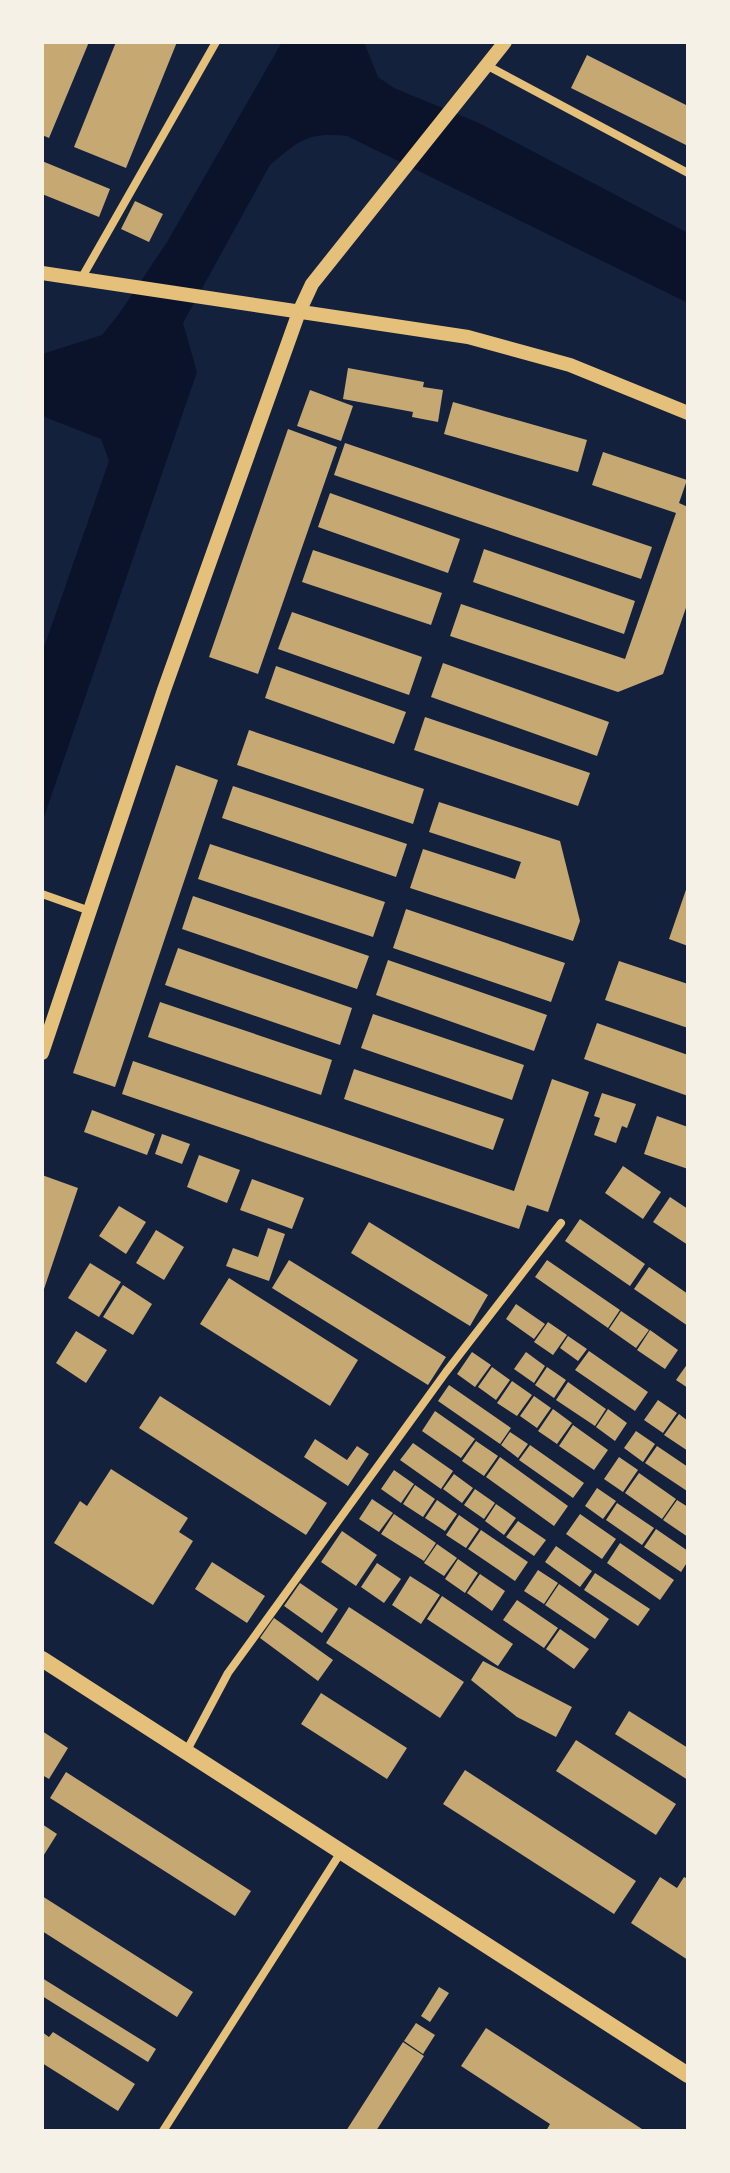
<svg xmlns="http://www.w3.org/2000/svg" width="730" height="2173" font-family="Rubik,sans-serif">
  <style>
    .water { fill: #0b132b }
    .building { fill: #c6a872 }
    .lines { fill: none; stroke-linecap: round; stroke-linejoin: round }
    .minor { stroke: #e5c07b; stroke-width: 8 }
    .tertiary { stroke: #e5c07b; stroke-width: 14 }
    .secondary { stroke: #e5c07b; stroke-width: 16 }
  </style>
  <rect width="100%" height="100%" fill="#14213d"/>
  <path class="water" d="M282 42H364L378 77 394 88 479 123 688 233V303L347 136C307 132 300 140 270 165L183 323 197 372 42 823V653L109 461 101 439 42 416V354L102 335 119 314 167 242Z"/>
  <path class="building" d="M42 42H89L49 138 42 135Z
    M116 42H177L126 168 74 147Z
    M587 55 688 106V146L571 88Z
    M42 161 110 189 99 217 42 194Z
    M135 201 163 214 149 242 121 229Z
    M348 368 424 382 423 387 443 390 438 422 412 417 413 412 343 399Z
    M310 390 353 406 341 441 297 426Z
    M453 402 587 440 578 472 444 434Z
    M288 429 337 447 258 674 209 657Z
    M345 443 652 547 641 579 334 475Z
    M603 452 687 480 679 503 688 507V602L663 674 618 692 450 636 461 604 625 659 676 513 592 485Z
    M330 493 460 539 448 573 318 527Z
    M484 549 635 601 624 634 473 582Z
    M313 550 442 593 431 625 302 582Z
    M292 612 422 657 409 695 278 649Z
    M443 663 609 722 597 756 431 697Z
    M276 666 406 712 394 744 265 698Z
    M425 717 590 773 578 806 414 750Z
    M249 730 424 789 413 824 237 765Z
    M176 765 218 780 115 1087 73 1073Z
    M233 786 407 844 396 877 222 818Z
    M439 802 560 841 580 921 573 941 410 888 423 849 515 879 521 862 429 832Z
    M210 844 385 902 373 937 198 879Z
    M688 884V946L669 939Z
    M193 896 369 956 357 989 182 929Z
    M406 909 565 963 551 1002 393 948Z
    M178 948 352 1008 340 1045 165 985Z
    M388 960 547 1015 534 1051 376 995Z
    M619 961 688 984V1028L605 1000Z
    M160 1002 332 1060 321 1095 148 1037Z
    M373 1014 524 1065 512 1100 361 1048Z
    M597 1023 688 1055V1096L584 1059Z
    M133 1061 514 1191 552 1079 589 1092 548 1212 527 1205 519 1229 122 1094Z
    M354 1069 504 1119 493 1150 344 1099Z
    M602 1093 636 1104 627 1128 622 1126 616 1143 594 1135 600 1118 594 1116Z
    M92 1110 155 1134 147 1155 84 1132Z
    M657 1116 688 1127V1169L644 1154Z
    M162 1134 190 1144 182 1164 155 1154Z
    M199 1155 240 1170 227 1203 187 1187Z
    M623 1166 661 1192 643 1219 605 1193Z
    M42 1175 78 1188 43 1292H42Z
    M252 1179 304 1198 292 1229 240 1210Z
    M670 1197 688 1209V1245L653 1222Z
    M119 1206 146 1222 126 1254 99 1236Z
    M580 1219 645 1264 630 1286 565 1241Z
    M369 1222 488 1295 470 1326 351 1253Z
    M268 1228 285 1234 269 1281 226 1266 233 1248 258 1257Z
    M156 1230 184 1247 164 1280 136 1263Z
    M289 1260 446 1357 428 1385 272 1288Z
    M547 1260 620 1310 608 1328 535 1277Z
    M90 1263 121 1282 99 1317 68 1298Z
    M649 1267 688 1294V1326L634 1289Z
    M229 1278 358 1360 330 1406 200 1324Z
    M123 1285 152 1304 133 1335 103 1317Z
    M516 1304 545 1324 534 1339 506 1319Z
    M621 1311 649 1330 636 1348 609 1329Z
    M548 1322 567 1335 553 1355 534 1342Z
    M650 1330 678 1350 665 1369 637 1350Z
    M76 1331 107 1350 86 1383 56 1363Z
    M568 1336 587 1349 578 1361 560 1348Z
    M589 1351 648 1392 635 1411 575 1370Z
    M472 1352 491 1365 475 1387 457 1374Z
    M526 1352 545 1366 534 1383 514 1369Z
    M688 1363V1388L676 1380Z
    M492 1367 510 1380 496 1400 478 1387Z
    M547 1367 566 1380 554 1398 535 1385Z
    M512 1381 532 1395 517 1416 497 1403Z
    M568 1382 606 1409 595 1426 556 1400Z
    M449 1385 511 1428 500 1444 438 1401Z
    M160 1396 327 1503 306 1535 139 1428Z
    M534 1396 551 1408 537 1428 520 1416Z
    M658 1400 677 1413 663 1433 644 1420Z
    M553 1409 572 1423 557 1444 538 1431Z
    M608 1409 627 1423 615 1441 596 1427Z
    M435 1411 475 1439 461 1458 422 1431Z
    M679 1414 688 1421V1451L664 1435Z
    M573 1425 608 1450 594 1470 559 1446Z
    M636 1431 655 1444 643 1462 624 1448Z
    M510 1432 528 1444 518 1458 501 1445Z
    M315 1439 347 1460 357 1446 369 1454 348 1486 304 1457Z
    M476 1441 498 1456 484 1476 462 1461Z
    M413 1443 453 1471 441 1489 400 1460Z
    M530 1445 584 1483 573 1498 519 1460Z
    M657 1446 688 1467 687 1491 645 1463Z
    M500 1457 568 1506 554 1526 486 1477Z
    M619 1457 638 1470 623 1492 604 1479Z
    M111 1469 188 1518 179 1532 193 1541 153 1605 54 1543 80 1501 87 1506Z
    M394 1470 414 1484 401 1503 381 1489Z
    M639 1473 676 1499 662 1519 625 1493Z
    M454 1474 473 1488 462 1503 443 1489Z
    M415 1485 435 1499 423 1517 403 1504Z
    M597 1488 616 1501 603 1519 585 1506Z
    M475 1489 495 1503 484 1519 464 1505Z
    M372 1499 393 1513 379 1532 359 1519Z
    M437 1500 457 1514 445 1531 425 1518Z
    M677 1500 688 1507V1537L663 1520Z
    M617 1503 654 1528 642 1545 606 1520Z
    M496 1504 516 1518 504 1535 485 1521Z
    M394 1514 436 1543 424 1561 381 1534Z
    M580 1514 616 1539 602 1559 566 1534Z
    M459 1515 479 1529 466 1548 446 1535Z
    M518 1521 546 1540 534 1556 506 1537Z
    M656 1529 688 1551V1561L681 1572 644 1547Z
    M481 1530 528 1562 515 1581 468 1549Z
    M342 1531 377 1555 356 1586 321 1562Z
    M620 1543 674 1580 660 1600 607 1563Z
    M437 1544 457 1558 444 1576 424 1563Z
    M556 1546 592 1571 580 1587 545 1562Z
    M458 1559 478 1573 465 1593 445 1579Z
    M212 1562 265 1596 247 1623 195 1589Z
    M377 1563 401 1579 384 1603 361 1587Z
    M538 1570 558 1583 544 1604 524 1591Z
    M595 1573 650 1609 638 1626 584 1590Z
    M480 1574 505 1591 492 1611 467 1593Z
    M410 1576 440 1595 421 1624 392 1605Z
    M300 1583 338 1609 322 1633 284 1606Z
    M559 1584 609 1619 595 1639 545 1605Z
    M442 1596 513 1644 498 1666 427 1619Z
    M517 1600 558 1628 544 1648 503 1620Z
    M349 1607 464 1682 440 1718 326 1643Z
    M274 1618 333 1660 318 1681 260 1638Z
    M560 1629 589 1649 574 1669 546 1649Z
    M483 1661 572 1707 556 1737 517 1717 471 1680Z
    M321 1693 407 1748 387 1779 301 1724Z
    M629 1711 688 1748V1780L615 1734Z
    M42 1731 68 1748 49 1779 42 1775Z
    M576 1740 676 1804 656 1835 556 1771Z
    M465 1770 636 1881 614 1914 443 1804Z
    M66 1772 251 1891 235 1916 50 1798Z
    M42 1824 57 1834 42 1858Z
    M660 1877 677 1888 684 1877 688 1879V1960L631 1923Z
    M42 1896 193 1992 177 2017 42 1931Z
    M42 1978 156 2049 148 2062 42 1996Z
    M439 1987 449 1993 430 2022 421 2016Z
    M416 2023 435 2035 423 2054 404 2041Z
    M486 2028 645 2131H546L550 2124 461 2066Z
    M42 2032 49 2037 53 2032 135 2084 118 2111 42 2063Z
    M403 2042 424 2056 376 2131H346Z"/>
  <g class="lines">
    <path class="minor" d="M486 65 688 173
      M81 279 216 42
      M42 894 90 911
      M186 1752 228 1673 446 1372 561 1223
      M163 2131 341 1852"/>
    <path class="tertiary" d="M42 273 468 337 570 365 688 413
      M42 1053 164 690 299 312 312 284 505 42"/>
    <path class="secondary" d="M42 1659 688 2075"/>
  </g>
  <rect width="730" height="2173" fill="none" stroke="#f6f1e7" stroke-width="88"/>
</svg>
